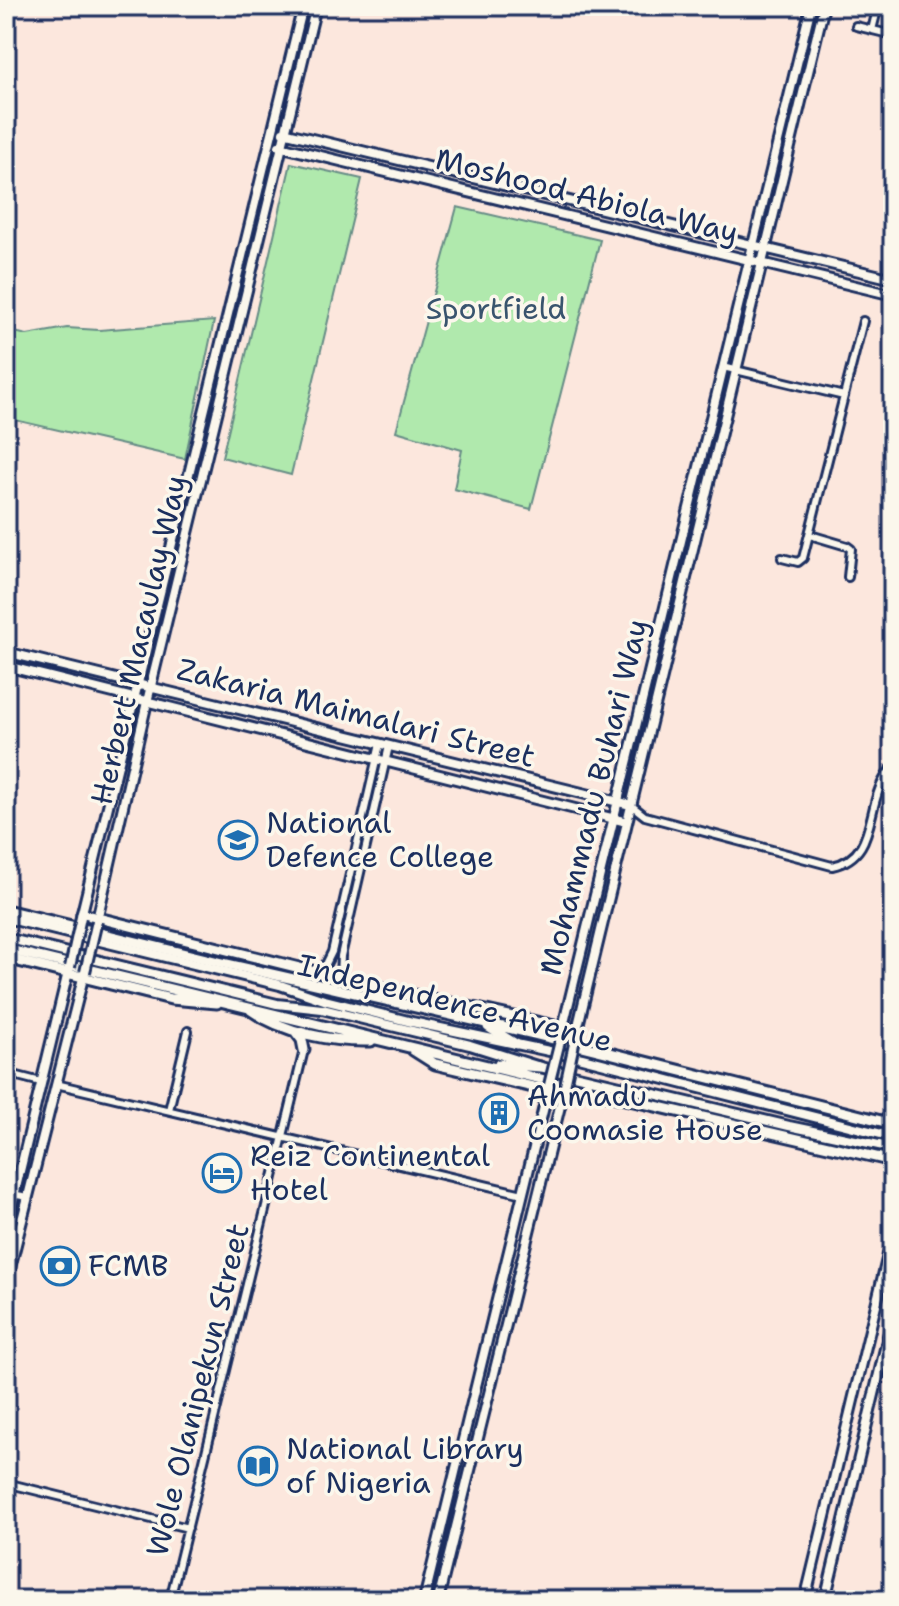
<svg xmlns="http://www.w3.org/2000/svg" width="899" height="1606" font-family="'Shantell Sans',sans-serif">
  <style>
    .green { fill: #b0e9ad; stroke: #668c86; stroke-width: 2 }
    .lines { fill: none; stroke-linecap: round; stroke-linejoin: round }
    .street-casing { stroke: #1b2f5e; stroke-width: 12 }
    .secondary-casing { stroke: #1b2f5e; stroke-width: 14 }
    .primary-casing { stroke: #1b2f5e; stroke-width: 15 }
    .street { stroke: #fbf7ec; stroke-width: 6 }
    .secondary { stroke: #fbf7ec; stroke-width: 8 }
    .primary { stroke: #fbf7ec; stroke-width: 9 }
    .secondary-bridge-casing { stroke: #1b2f5e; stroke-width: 14; stroke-linecap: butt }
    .secondary-bridge { stroke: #fbf7ec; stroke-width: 8 }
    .labels { text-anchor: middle; stroke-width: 7; stroke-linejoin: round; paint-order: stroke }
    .street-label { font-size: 30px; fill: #1b2f5e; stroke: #fbf7ec }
    .park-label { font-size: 30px; fill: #39546e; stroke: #fbf7ec }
    .poi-label { font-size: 30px; fill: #1b2f5e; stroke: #fbf7ec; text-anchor: start }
  </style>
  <rect width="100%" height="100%" fill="#fce7dd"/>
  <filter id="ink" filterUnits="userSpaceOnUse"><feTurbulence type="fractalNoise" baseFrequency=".0125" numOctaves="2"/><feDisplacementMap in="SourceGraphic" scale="16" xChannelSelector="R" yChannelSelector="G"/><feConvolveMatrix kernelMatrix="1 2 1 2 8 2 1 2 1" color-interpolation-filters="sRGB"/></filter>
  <g filter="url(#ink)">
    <path class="green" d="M291 163 362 179 291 475 222 457Z
      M457 207 600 240 531 509 454 489 462 450 396 431Z
      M214 321 185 459 6 418V330L27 335 67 328 99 330Z"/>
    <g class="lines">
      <defs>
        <path id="street" d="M856 26 893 35
          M872 30 878 6
          M723 367 844 396
          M810 535 847 546 851 549 848 577
          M782 558 798 562 803 558 863 321
          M631 805 645 816 832 866C882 856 862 798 893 767
          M322 972 332 952 380 744
          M340 976 341 956 389 746
          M6 1073 41 1082
          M56 1084 523 1194
          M169 1110 188 1031
          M6 1193 28 1197
          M6 1483 188 1528
          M170 1600 304 1050"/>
        <path id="secondary" d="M283 132 893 279
          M279 146 893 295
          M6 652 631 805
          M6 666 627 822
          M81 917 303 6
          M6 918 280 985 324 1000 412 1022 582 1058 893 1137
          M97 920 147 702 316 6
          M6 938 277 1004 322 1009 470 1045 540 1067 789 1126 893 1148
          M562 1031 811 6
          M576 1034 824 6
          M6 1229 69 968
          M6 1284 84 974
          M424 1600 549 1086
          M438 1600 564 1090
          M805 1600 893 1234
          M825 1600 893 1315"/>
        <path id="primary" d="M6 910 219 962 534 1034 893 1124
          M82 914 364 984 577 1031
          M6 949 582 1089 893 1161
          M6 958 171 999 217 1003
          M251 1010C284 1033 332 1042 371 1041
          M488 1027 516 1044
          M295 1031 302 1040 304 1050
          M413 1050 435 1064 563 1094
          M499 1064 540 1067"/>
      </defs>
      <use href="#street" class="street-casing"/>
      <use href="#secondary" class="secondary-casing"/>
      <use href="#primary" class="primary-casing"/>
      <use href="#street" class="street"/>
      <use href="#secondary" class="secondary"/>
      <use href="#primary" class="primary"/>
      <defs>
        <path id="secondary-bridge" d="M70 967 81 917
          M85 972 97 921
          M549 1085 562 1033
          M564 1090 575 1039"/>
      </defs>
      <use href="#secondary-bridge" class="secondary-bridge-casing"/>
      <use href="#secondary-bridge" class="secondary-bridge"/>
    </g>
  </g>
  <defs>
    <symbol id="university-ring" viewBox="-11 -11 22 22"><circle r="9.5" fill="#fbf7ec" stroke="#1f6fb2" stroke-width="1.5"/><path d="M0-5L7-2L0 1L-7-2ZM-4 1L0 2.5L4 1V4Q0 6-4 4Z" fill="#1f6fb2"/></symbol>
    <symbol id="building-ring" viewBox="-11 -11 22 22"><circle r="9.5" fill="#fbf7ec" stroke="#1f6fb2" stroke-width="1.5"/><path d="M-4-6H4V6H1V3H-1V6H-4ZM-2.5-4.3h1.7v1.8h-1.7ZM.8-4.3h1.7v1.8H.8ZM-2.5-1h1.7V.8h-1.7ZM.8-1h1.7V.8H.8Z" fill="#1f6fb2"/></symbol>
    <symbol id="hotel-ring" viewBox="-11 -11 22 22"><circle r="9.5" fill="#fbf7ec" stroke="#1f6fb2" stroke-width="1.5"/><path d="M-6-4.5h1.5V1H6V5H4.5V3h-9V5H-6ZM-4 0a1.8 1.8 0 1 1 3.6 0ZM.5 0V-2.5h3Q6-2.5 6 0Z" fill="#1f6fb2"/></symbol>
    <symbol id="bank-ring" viewBox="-11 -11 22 22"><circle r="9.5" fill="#fbf7ec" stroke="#1f6fb2" stroke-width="1.5"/><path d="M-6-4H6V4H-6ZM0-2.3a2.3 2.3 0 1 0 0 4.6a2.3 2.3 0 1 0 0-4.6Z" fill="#1f6fb2"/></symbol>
    <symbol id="library-ring" viewBox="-11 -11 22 22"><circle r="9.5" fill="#fbf7ec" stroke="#1f6fb2" stroke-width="1.5"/><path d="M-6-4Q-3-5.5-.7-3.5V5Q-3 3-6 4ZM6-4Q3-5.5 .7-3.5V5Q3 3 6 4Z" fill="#1f6fb2"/></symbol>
  </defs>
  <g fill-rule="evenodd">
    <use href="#university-ring" x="216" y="818" width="44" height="44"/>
    <use href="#building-ring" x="477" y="1091" width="44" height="44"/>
    <use href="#hotel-ring" x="200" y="1151" width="44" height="44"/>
    <use href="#bank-ring" x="38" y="1244" width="44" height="44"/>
    <use href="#library-ring" x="236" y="1444" width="44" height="44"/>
  </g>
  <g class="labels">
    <g class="street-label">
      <text transform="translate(587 196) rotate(14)" y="10">Moshood Abiola Way</text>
      <text transform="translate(139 640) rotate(-77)" y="10">Herbert Macaulay Way</text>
      <text transform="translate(356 713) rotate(14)" y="10">Zakaria Maimalari Street</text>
      <text transform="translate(594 797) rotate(-76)" y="10">Mohammadu Buhari Way</text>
      <text transform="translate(455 1003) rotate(14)" y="10">Independence Avenue</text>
      <text transform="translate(198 1390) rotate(-76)" y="10">Wole Olanipekun Street</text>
    </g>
    <g class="park-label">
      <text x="496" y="319">Sportfield</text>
    </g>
    <g class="poi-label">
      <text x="266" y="833">National<tspan x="266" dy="34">Defence College</tspan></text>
      <text x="527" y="1106">Ahmadu<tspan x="527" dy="34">Coomasie House</tspan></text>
      <text x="250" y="1166">Reiz Continental<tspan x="250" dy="34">Hotel</tspan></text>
      <text x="88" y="1276">FCMB</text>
      <text x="286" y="1459">National Library<tspan x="286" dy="34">of Nigeria</tspan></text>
    </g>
  </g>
  <rect width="899" height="1606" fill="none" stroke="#fbf7ec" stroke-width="32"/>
  <rect x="16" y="16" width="867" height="1574" fill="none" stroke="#1b2f5e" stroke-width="3" filter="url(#ink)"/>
</svg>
